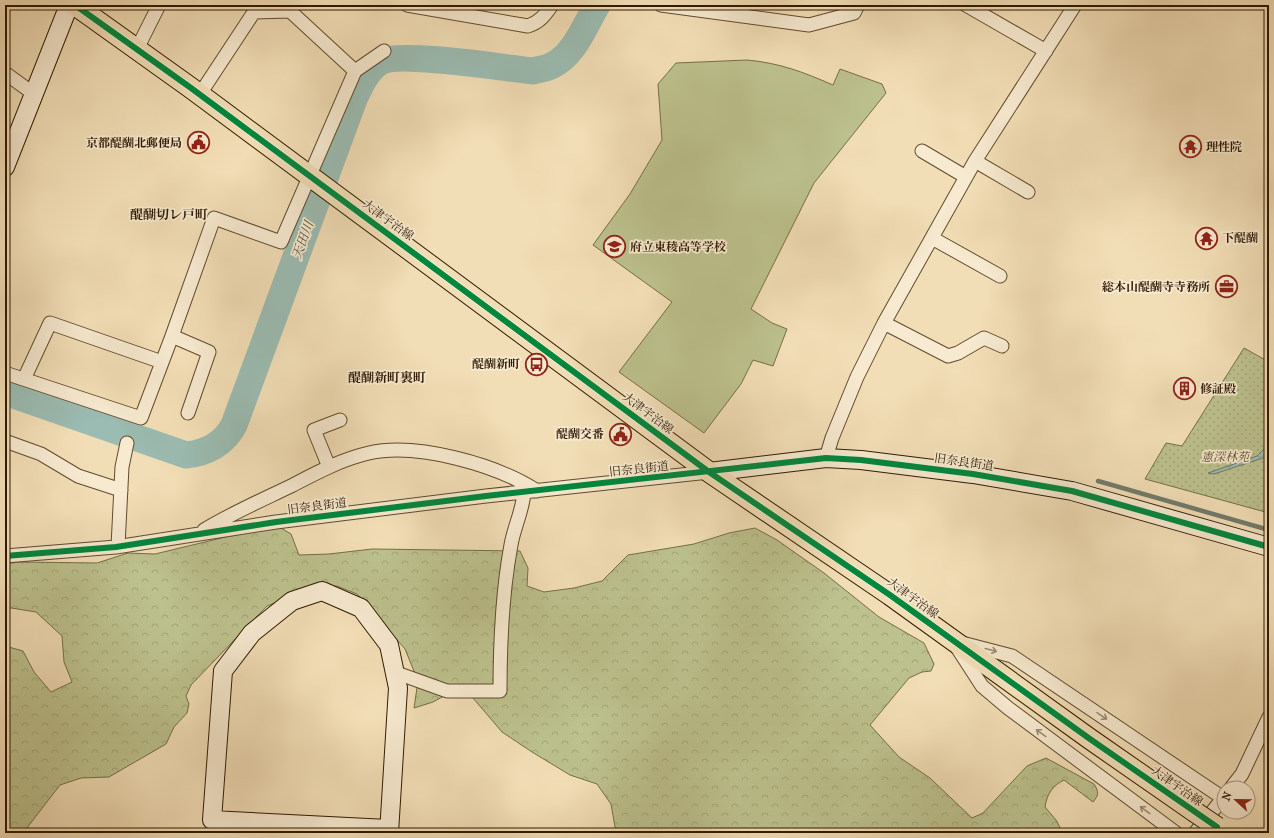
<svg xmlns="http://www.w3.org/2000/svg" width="1274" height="838" font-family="'IM FELL French Canon','Noto Serif JP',serif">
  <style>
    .forest { fill: url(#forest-crowns); stroke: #766e46 }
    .garden { fill: url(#garden-dots); stroke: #766e46 }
    .pitch { fill: #bcc18d; stroke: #766e46 }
    .water { fill: url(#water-waves); stroke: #707b6b }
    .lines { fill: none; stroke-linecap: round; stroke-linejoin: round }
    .stream { stroke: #707b6b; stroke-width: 4.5 }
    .river { stroke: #9bbcb2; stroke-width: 27 }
    .street-casing { stroke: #604b2e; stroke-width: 15 }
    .secondary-casing { stroke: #301a00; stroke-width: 20 }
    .primary-casing { stroke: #301a00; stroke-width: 22 }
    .street { stroke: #f7ead0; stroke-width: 13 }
    .secondary { stroke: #f7ead0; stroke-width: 18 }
    .primary { stroke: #f2deb6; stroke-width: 20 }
    .primary-bridge-casing { stroke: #301a00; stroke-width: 22; stroke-linecap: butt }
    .primary-bridge { stroke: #f2deb6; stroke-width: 20 }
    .cycleway-casing { stroke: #f7ead0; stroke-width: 8 }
    .cycleway { stroke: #00873e; stroke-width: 6 }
    .oneway { stroke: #9d8c72 }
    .labels { text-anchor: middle; stroke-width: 3.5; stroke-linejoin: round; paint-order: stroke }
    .poi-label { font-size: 12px; font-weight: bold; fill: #301a00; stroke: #f7ead0; text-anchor: end }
    .street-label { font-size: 12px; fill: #301a00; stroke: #f7ead0 }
    .park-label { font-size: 12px; font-style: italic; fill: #5a4c2a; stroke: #f7ead0 }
    .neighbourhood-label { font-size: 13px; font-weight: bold; fill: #301a00; stroke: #f7ead0 }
    .water-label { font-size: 13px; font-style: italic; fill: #55533e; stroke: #f7ead0 }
  </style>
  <defs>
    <pattern id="forest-crowns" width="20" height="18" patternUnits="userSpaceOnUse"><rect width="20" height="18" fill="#bcc18d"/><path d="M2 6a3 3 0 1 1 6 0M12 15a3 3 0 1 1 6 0" fill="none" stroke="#a2a578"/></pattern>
    <pattern id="garden-dots" width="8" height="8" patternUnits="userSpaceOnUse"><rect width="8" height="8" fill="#bcc18d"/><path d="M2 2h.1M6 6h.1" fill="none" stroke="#a2a578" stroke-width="1.8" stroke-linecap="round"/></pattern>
    <pattern id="water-waves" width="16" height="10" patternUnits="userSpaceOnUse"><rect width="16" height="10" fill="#9bbcb2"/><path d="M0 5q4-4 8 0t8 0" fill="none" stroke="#86a197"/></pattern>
  </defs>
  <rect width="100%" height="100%" fill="#f2deb6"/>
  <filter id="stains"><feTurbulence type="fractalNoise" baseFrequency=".005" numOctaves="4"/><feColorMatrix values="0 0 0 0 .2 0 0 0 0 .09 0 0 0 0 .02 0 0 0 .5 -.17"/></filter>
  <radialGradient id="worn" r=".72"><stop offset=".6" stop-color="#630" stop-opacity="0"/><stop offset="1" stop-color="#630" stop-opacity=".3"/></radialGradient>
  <path class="forest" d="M281 528 291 534 299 555 329 554 372 549 520 551 528 568 527 586 544 592 574 588 602 581 628 555 694 544 729 533 755 528 777 540 824 573 879 617 924 643 934 664 931 671 922 672 909 678 870 725 899 757 930 778 972 818 983 813 1027 766 1046 758 1094 784C1099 792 1099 795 1093 802L1064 780C1052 786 1047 794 1045 807L1056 820 1063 833H623L615 827 611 804 597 784 570 775 532 752 502 732 473 698 453 691 433 702 414 708 418 681 405 649 357 594 337 586H316L267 606 191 685 186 696 189 704 187 713 174 727 166 744 109 777 81 778 60 785 23 833H5V772L10 756 5 748V646L23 651 34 672 51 692 72 682 64 662 62 636 36 612 5 607V564L19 562 97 563 128 553 155 554 259 529Z"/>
  <path class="garden" d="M1244 348 1269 362V513L1145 479 1166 443 1182 446Z"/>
  <path class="pitch" d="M747 60C780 63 803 72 833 85L840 69 882 84 886 93 814 183 751 309 772 323 787 329 773 366 753 360 741 384 704 433 619 372 672 302 593 245 630 194 662 140 658 84 676 63Z"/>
  <path class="water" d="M1267 446H1269V456L1214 474 1208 473 1257 456Z"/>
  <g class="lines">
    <path class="stream" d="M1098 481 1269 530"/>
    <path class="river" d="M5 392 186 455C206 453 224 444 234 425L354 99C360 86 367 70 380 62 398 51 506 68 533 71 539 69 545 69 551 66 574 56 585 25 597 5"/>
    <defs>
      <path id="street" d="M407 5 528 26C540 22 545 15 552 5
        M661 5 809 25 854 13 858 5
        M966 5 1046 51
        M137 49 159 5
        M5 73 34 94
        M200 94 254 12 290 11 355 71
        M922 151 966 177
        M975 161 1028 192
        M932 238 1000 276
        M884 323 948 356 958 353 984 338 1002 346
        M172 336 209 352 188 413
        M5 373 141 418 172 336 214 218 281 242 355 71 384 51
        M24 379 50 323 162 362
        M5 441 41 454 78 476 121 490
        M826 458 832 438 857 377 884 323 975 161 1075 5
        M329 467 314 430 340 420
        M204 530C232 513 262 500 291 486 316 473 342 459 369 453 417 442 497 465 537 491
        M118 546 122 467 127 443
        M5 556 116 547 276 522 486 496 709 472
        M962 643 1012 656 1223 798
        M958 649 982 686 1008 708 1176 833
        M394 672 447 691H500C500 642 502 593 511 545 514 527 523 510 524 492
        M1231 788 1242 774 1269 717
        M1195 833 1224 797"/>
      <path id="secondary" d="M5 167 69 5
        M709 472 826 458 861 460 973 474 1072 491 1269 547
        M388 829 212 820 223 671 252 633 292 601 322 591 361 608 389 645 398 688 389 833"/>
      <path id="primary" d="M75 5 191 88 709 472 890 595 1090 739 1195 812"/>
    </defs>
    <use href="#street" class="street-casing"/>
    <use href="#secondary" class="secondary-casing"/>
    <use href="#primary" class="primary-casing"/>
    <use href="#street" class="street"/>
    <use href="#secondary" class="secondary"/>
    <use href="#primary" class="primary"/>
    <defs>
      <path id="primary-bridge" d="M1195 812 1217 827"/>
    </defs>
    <use href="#primary-bridge" class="primary-bridge-casing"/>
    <use href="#primary-bridge" class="primary-bridge"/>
    <defs>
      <path id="cycleway" d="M75 5 191 88 709 472 890 595 1090 739 1217 827
        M5 556 116 547 276 522 486 496 826 458 861 460 973 474 1072 491 1269 547"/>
    </defs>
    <use href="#cycleway" class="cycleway-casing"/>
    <use href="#cycleway" class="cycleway"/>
  </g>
  <defs><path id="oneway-shaft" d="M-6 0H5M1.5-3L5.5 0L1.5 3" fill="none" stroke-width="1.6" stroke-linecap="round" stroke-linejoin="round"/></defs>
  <g class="oneway">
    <use href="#oneway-shaft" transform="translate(991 650) rotate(15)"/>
    <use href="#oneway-shaft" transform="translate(1102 716) rotate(34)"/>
    <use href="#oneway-shaft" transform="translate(1041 733) rotate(-144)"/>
    <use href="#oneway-shaft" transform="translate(1145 810) rotate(-144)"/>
  </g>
  <defs>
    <symbol id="civic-ring" viewBox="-11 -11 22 22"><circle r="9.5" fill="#f7ead0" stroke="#8f2418" stroke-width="1.5"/><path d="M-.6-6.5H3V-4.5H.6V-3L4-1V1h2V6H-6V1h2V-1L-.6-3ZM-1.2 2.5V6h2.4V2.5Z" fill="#8f2418"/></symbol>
    <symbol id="temple-ring" viewBox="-11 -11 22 22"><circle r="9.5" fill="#f7ead0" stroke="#8f2418" stroke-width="1.5"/><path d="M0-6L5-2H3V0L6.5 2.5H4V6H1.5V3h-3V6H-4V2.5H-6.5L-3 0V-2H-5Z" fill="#8f2418"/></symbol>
    <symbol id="school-ring" viewBox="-11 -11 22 22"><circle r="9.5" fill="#f7ead0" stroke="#8f2418" stroke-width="1.5"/><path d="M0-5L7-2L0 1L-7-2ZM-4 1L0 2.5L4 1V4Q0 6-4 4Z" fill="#8f2418"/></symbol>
    <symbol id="office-ring" viewBox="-11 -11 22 22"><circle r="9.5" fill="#f7ead0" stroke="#8f2418" stroke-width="1.5"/><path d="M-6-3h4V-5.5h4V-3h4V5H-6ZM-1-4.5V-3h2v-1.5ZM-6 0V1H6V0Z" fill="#8f2418"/></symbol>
    <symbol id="bus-ring" viewBox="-11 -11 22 22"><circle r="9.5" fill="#f7ead0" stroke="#8f2418" stroke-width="1.5"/><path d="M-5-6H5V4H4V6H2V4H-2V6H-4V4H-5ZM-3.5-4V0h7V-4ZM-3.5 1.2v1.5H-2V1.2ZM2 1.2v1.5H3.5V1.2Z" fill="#8f2418"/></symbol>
    <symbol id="building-ring" viewBox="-11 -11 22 22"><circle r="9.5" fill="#f7ead0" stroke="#8f2418" stroke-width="1.5"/><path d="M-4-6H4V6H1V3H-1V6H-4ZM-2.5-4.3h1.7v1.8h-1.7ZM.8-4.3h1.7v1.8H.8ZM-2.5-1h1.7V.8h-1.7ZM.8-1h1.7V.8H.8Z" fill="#8f2418"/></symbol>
  </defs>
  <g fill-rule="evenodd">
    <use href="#civic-ring" x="186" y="130" width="25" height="25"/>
    <use href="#temple-ring" x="1178" y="134" width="25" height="25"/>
    <use href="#temple-ring" x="1194" y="226" width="25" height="25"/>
    <use href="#school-ring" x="602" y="234" width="25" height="25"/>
    <use href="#office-ring" x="1214" y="274" width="25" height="25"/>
    <use href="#bus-ring" x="524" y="352" width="25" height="25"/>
    <use href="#building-ring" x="1172" y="376" width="25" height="25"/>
    <use href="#civic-ring" x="608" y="422" width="25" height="25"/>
  </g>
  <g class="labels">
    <g class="poi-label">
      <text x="182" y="147">京都醍醐北郵便局</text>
      <text x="1206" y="151" text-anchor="start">理性院</text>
      <text x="1222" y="242" text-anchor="start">下醍醐</text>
      <text x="630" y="251" text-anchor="start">府立東稜高等学校</text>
      <text x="1210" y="291">総本山醍醐寺寺務所</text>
      <text x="520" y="368">醍醐新町</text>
      <text x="1200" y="393" text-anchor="start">修証殿</text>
      <text x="604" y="438">醍醐交番</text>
    </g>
    <g class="street-label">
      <text transform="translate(388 220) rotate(36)" y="4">大津宇治線</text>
      <text transform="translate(648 413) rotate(37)" y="4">大津宇治線</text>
      <text transform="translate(964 462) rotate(8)" y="4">旧奈良街道</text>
      <text transform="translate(639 469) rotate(-6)" y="4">旧奈良街道</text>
      <text transform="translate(317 506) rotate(-7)" y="4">旧奈良街道</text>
      <text transform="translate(913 598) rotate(36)" y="4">大津宇治線</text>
      <text transform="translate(1177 786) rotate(35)" y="4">大津宇治線</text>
    </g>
    <g class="park-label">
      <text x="1225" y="461">憲深林苑</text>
    </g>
    <g class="neighbourhood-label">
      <text x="169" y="219">醍醐切レ戸町</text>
      <text x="387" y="382">醍醐新町裏町</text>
    </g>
    <g class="water-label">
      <text transform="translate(302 240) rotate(-70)" y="5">天田川</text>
    </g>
  </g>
  <rect width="1274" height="838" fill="none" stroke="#f2deb6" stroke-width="20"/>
  <rect x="6" y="6" width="1262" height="826" fill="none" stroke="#301a00" stroke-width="2"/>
  <rect x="10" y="10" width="1254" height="818" fill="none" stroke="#301a00"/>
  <g transform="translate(1236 800) rotate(292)"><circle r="19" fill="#f7ead0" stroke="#a7977d"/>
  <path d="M0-3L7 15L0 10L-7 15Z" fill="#8f2418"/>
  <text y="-6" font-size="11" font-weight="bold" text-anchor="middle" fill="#301a00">N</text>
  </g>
  <rect width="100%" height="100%" filter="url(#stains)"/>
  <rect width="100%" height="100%" fill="url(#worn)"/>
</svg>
